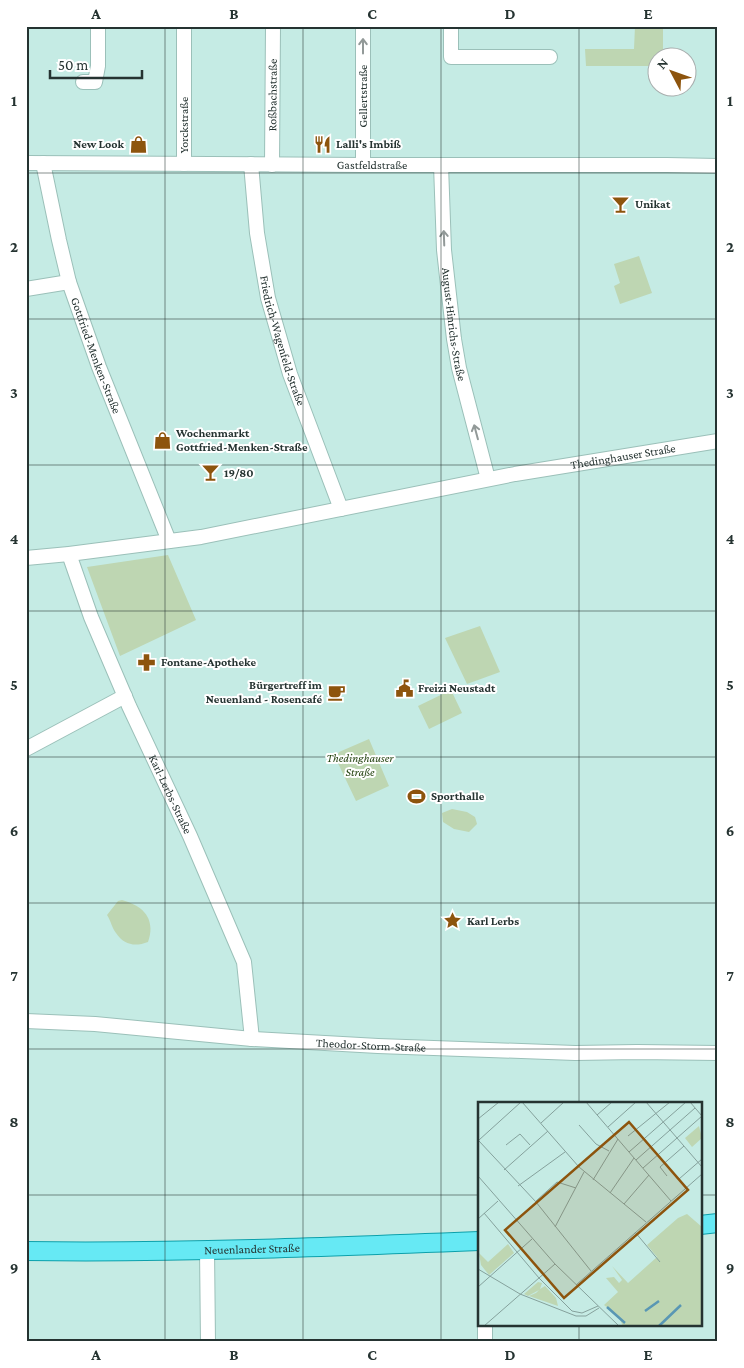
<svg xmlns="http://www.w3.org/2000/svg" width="744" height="1368" font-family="'Crimson Pro',serif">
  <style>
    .green { fill: #bed6b2 }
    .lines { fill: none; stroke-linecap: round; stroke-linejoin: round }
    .minor-casing { stroke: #9bc0b9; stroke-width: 16 }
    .major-casing { stroke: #0da0ab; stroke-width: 20 }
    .minor { stroke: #fff; stroke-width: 14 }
    .major { stroke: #66e9f4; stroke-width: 18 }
    .oneway { stroke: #929998 }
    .grid { fill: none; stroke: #253331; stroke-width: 1; stroke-opacity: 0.55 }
    .labels { text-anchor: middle; stroke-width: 4; stroke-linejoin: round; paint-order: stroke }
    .street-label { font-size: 12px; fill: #253331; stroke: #fff }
    .poi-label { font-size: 12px; font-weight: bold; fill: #253331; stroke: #fff; text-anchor: start }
    .park-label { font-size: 12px; font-style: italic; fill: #1f3e0a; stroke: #fff }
    .inset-river { fill: none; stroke: #5997b4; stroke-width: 2.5 }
    .inset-road { fill: none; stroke: #85a19c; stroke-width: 1 }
    .view { fill: #8d540d; fill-opacity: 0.15; stroke: #8d540d; stroke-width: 2.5 }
    .inset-edge { fill: none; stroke: #253331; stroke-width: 2.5 }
    .neatline { fill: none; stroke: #253331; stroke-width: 2 }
    .grid-label { font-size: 16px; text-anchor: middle; font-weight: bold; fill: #253331 }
  </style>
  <rect width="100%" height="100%" fill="#c5ebe4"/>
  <path class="green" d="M635 26H663V57L656 58V66H586L585 49H634Z
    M639 256 652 293 620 304 614 286 620 283 614 264Z
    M168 555 196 620 120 656 87 567Z
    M480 626 500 672 467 684 445 638Z
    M451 690 462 713 429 729 418 706Z
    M369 739 389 786 356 801 336 759 339 752Z
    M452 809 467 812 475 817 477 824 469 832 454 829 443 822 442 813Z
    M122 900C144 906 156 919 148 942 135 947 124 945 116 933 112 928 111 921 107 915L118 901Z"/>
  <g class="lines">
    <defs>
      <g id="minor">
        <path d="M363 26V165"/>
        <path d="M451 26V57H550"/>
        <path d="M83 82H95L98 66V26"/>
        <path id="s1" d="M26 163 363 165H667L718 166"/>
        <path id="s2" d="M43 163 59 240 69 282 99 367 169 541"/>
        <path d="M184 164V26"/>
        <path id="s3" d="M251 164 257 233 268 298 290 374 341 509"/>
        <path id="s4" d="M272 165 273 26"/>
        <path id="s5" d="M441 165 444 250 454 339 459 368 488 479"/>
        <path d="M26 289 69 282"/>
        <path id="s6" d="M69 554 91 617 129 706 190 836 244 962 252 1039"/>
        <path id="s7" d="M26 558 69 554 201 537 515 474 718 441"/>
        <path d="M26 749 125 696"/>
        <path id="s8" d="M26 1021 95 1024 252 1039 378 1046 575 1053 637 1052 718 1053"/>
        <path d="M207 1249 208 1342"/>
        <path d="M485 1342V1324"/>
      </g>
      <g id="major">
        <path d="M700 1225 718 1223"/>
        <path id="s9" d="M26 1251C177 1253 328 1247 479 1241"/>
      </g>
    </defs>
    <use href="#minor" class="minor-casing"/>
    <use href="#major" class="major-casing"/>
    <use href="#minor" class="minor"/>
    <use href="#major" class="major"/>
  </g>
  <defs><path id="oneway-shaft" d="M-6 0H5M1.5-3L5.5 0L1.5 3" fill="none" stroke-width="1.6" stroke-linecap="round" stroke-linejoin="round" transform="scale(1.25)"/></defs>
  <g class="oneway">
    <use href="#oneway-shaft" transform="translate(363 46) rotate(-90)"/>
    <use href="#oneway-shaft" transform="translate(444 238) rotate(-92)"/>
    <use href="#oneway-shaft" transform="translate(476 432) rotate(-105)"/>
  </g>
  <path class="grid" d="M165 26V1342M303 26V1342M441 26V1342M579 26V1103M26 173H718M26 319H718M26 465H718M26 611H718M26 757H718M26 903H718M26 1049H718M26 1195H479M700 1195H718M579 1324V1342"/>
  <defs>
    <symbol id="shop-bare" viewBox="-9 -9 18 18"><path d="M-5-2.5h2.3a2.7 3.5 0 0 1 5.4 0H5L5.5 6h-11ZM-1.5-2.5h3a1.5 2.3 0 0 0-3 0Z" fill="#8d540d" stroke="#fff" stroke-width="2.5" paint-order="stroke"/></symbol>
    <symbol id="restaurant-bare" viewBox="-9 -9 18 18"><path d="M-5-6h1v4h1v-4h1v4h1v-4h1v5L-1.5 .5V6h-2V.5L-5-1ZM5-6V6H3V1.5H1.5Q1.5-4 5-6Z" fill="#8d540d" stroke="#fff" stroke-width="2.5" paint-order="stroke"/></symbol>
    <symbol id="bar-bare" viewBox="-9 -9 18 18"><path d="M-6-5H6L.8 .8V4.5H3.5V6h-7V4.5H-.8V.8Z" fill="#8d540d" stroke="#fff" stroke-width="2.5" paint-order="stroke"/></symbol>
    <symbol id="pharmacy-bare" viewBox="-9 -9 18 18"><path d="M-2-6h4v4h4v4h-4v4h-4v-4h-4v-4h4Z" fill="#8d540d" stroke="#fff" stroke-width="2.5" paint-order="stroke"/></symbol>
    <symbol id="civic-bare" viewBox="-9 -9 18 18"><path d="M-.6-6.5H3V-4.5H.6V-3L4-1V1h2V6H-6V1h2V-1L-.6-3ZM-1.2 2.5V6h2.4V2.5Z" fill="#8d540d" stroke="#fff" stroke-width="2.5" paint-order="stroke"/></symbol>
    <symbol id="cafe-bare" viewBox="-9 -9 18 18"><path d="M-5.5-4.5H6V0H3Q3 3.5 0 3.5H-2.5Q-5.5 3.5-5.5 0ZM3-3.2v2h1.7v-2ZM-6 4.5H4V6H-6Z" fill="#8d540d" stroke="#fff" stroke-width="2.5" paint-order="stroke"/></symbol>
    <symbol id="stadium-bare" viewBox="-9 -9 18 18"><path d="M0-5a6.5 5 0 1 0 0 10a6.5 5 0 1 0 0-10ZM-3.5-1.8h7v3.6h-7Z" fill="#8d540d" stroke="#fff" stroke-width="2.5" paint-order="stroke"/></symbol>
    <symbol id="sight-bare" viewBox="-9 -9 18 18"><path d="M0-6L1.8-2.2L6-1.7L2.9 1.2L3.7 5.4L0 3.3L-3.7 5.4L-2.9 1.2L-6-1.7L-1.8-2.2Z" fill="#8d540d" stroke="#fff" stroke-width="2.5" paint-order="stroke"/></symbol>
  </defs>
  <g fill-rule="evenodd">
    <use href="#shop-bare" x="126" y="132" width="25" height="25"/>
    <use href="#restaurant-bare" x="310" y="132" width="25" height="25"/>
    <use href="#bar-bare" x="608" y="192" width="25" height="25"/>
    <use href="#shop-bare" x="150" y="428" width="25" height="25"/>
    <use href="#bar-bare" x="198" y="460" width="25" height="25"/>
    <use href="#pharmacy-bare" x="134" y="650" width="25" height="25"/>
    <use href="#civic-bare" x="392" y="676" width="25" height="25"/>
    <use href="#cafe-bare" x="324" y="680" width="25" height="25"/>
    <use href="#stadium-bare" x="404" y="784" width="25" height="25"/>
    <use href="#sight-bare" x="440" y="908" width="25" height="25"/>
  </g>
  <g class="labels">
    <g class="street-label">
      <text dy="4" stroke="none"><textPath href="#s4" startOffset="70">Roßbachstraße</textPath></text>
      <text transform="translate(363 96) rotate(-90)" y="4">Gellertstraße</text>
      <text transform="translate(184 125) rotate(-90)" y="4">Yorckstraße</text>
      <text dy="4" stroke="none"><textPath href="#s1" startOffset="346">Gastfeldstraße</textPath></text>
      <text dy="4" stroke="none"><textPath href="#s5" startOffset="160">August-Hinrichs-Straße</textPath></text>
      <text dy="4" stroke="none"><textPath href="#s3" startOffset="180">Friedrich-Wagenfeld-Straße</textPath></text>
      <text dy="4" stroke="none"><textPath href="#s2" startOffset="200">Gottfried-Menken-Straße</textPath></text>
      <text dy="4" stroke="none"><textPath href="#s7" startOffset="606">Thedinghauser Straße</textPath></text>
      <text dy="4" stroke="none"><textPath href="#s6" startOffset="261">Karl-Lerbs-Straße</textPath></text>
      <text dy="4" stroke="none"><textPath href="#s8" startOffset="346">Theodor-Storm-Straße</textPath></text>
      <text dy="4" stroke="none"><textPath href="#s9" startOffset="226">Neuenlander Straße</textPath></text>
    </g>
    <g class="poi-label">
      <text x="124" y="148" text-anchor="end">New Look</text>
      <text x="336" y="148">Lalli's Imbiß</text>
      <text x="635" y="208">Unikat</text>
      <text x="176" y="437">Wochenmarkt<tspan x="176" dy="14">Gottfried-Menken-Straße</tspan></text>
      <text x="224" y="477">19/80</text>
      <text x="161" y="666">Fontane-Apotheke</text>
      <text x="322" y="689" text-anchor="end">Bürgertreff im<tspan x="322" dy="14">Neuenland - Rosencafé</tspan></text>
      <text x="418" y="692">Freizi Neustadt</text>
      <text x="431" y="800">Sporthalle</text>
      <text x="467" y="925">Karl Lerbs</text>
    </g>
    <g class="park-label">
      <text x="360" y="762">Thedinghauser<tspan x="360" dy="14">Straße</tspan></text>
    </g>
  </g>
  <g transform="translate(478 1102)">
    <rect width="224" height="224" fill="#c5ebe4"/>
    <path d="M221 24 224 36 214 45 207 36ZM209 112 224 125V224H145L140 214 126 203 140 190 128 176 136 175 141 181 144 178 134 164 150 181 179 155 169 143 200 116ZM30 142 36 151 11 173 3 163 1 151 10 160ZM60 180 64 181 62 187 67 184 78 196 80 204 51 194 58 191 61 188 50 194 46 192Z" fill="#bed6b2"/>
    <path class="inset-river" d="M129 205 147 221M167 209 181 199M181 224 203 203"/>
    <path class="inset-road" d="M44 0 101 65 168 120M108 0 193 99M168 0 224 65M212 0 224 14M119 13 134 0M0 17 21 0M63 21 86 0M101 23 118 42 131 49M130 25 158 0M150 34 192 0M1 38 43 0M1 39 58 100 113 169M28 43 42 32 52 43M151 50 208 0M158 58 217 6M165 66 224 14M26 68 70 29M0 74 77 162 141 224M189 74 182 65 206 44M201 77 224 57M115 78 140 37M40 84 87 50M132 91 156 56M58 99 79 80 98 86M146 102 171 73M6 111 61 176 94 209 104 211 120 204M0 117 20 99M77 125 106 70M157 130 182 160M0 167 42 192 98 214M98 183 224 72M0 185 54 137M98 214H108L121 206M6 224 77 162"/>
    <path class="view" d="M151 20 210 88 86 196 27 128Z"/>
    <rect width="224" height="224" class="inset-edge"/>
  </g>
  <rect width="744" height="1368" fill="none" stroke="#ffffff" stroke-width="55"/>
  <g transform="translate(672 72) rotate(311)"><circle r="24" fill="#ffffff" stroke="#a8adad"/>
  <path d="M0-4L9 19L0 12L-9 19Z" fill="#8d540d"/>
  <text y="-8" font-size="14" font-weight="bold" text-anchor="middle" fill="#253331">N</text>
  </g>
  <path d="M50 70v8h92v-8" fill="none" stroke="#253331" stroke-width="2.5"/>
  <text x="58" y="70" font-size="15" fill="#253331" stroke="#ffffff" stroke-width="4" paint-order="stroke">50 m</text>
  <rect x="28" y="28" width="688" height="1312" class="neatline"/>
  <g class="grid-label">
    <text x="96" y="19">A</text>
    <text x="234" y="19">B</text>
    <text x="372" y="19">C</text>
    <text x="510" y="19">D</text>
    <text x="648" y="19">E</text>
    <text x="14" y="106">1</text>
    <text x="730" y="106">1</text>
    <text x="14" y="252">2</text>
    <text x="730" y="252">2</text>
    <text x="14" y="398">3</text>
    <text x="730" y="398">3</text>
    <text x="14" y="544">4</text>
    <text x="730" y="544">4</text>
    <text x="14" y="690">5</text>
    <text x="730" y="690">5</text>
    <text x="14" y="836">6</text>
    <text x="730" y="836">6</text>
    <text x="14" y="981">7</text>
    <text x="730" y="981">7</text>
    <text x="14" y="1127">8</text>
    <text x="730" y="1127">8</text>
    <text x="14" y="1273">9</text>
    <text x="730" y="1273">9</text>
    <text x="96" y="1360">A</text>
    <text x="234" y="1360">B</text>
    <text x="372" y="1360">C</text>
    <text x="510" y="1360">D</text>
    <text x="648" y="1360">E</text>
  </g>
</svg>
